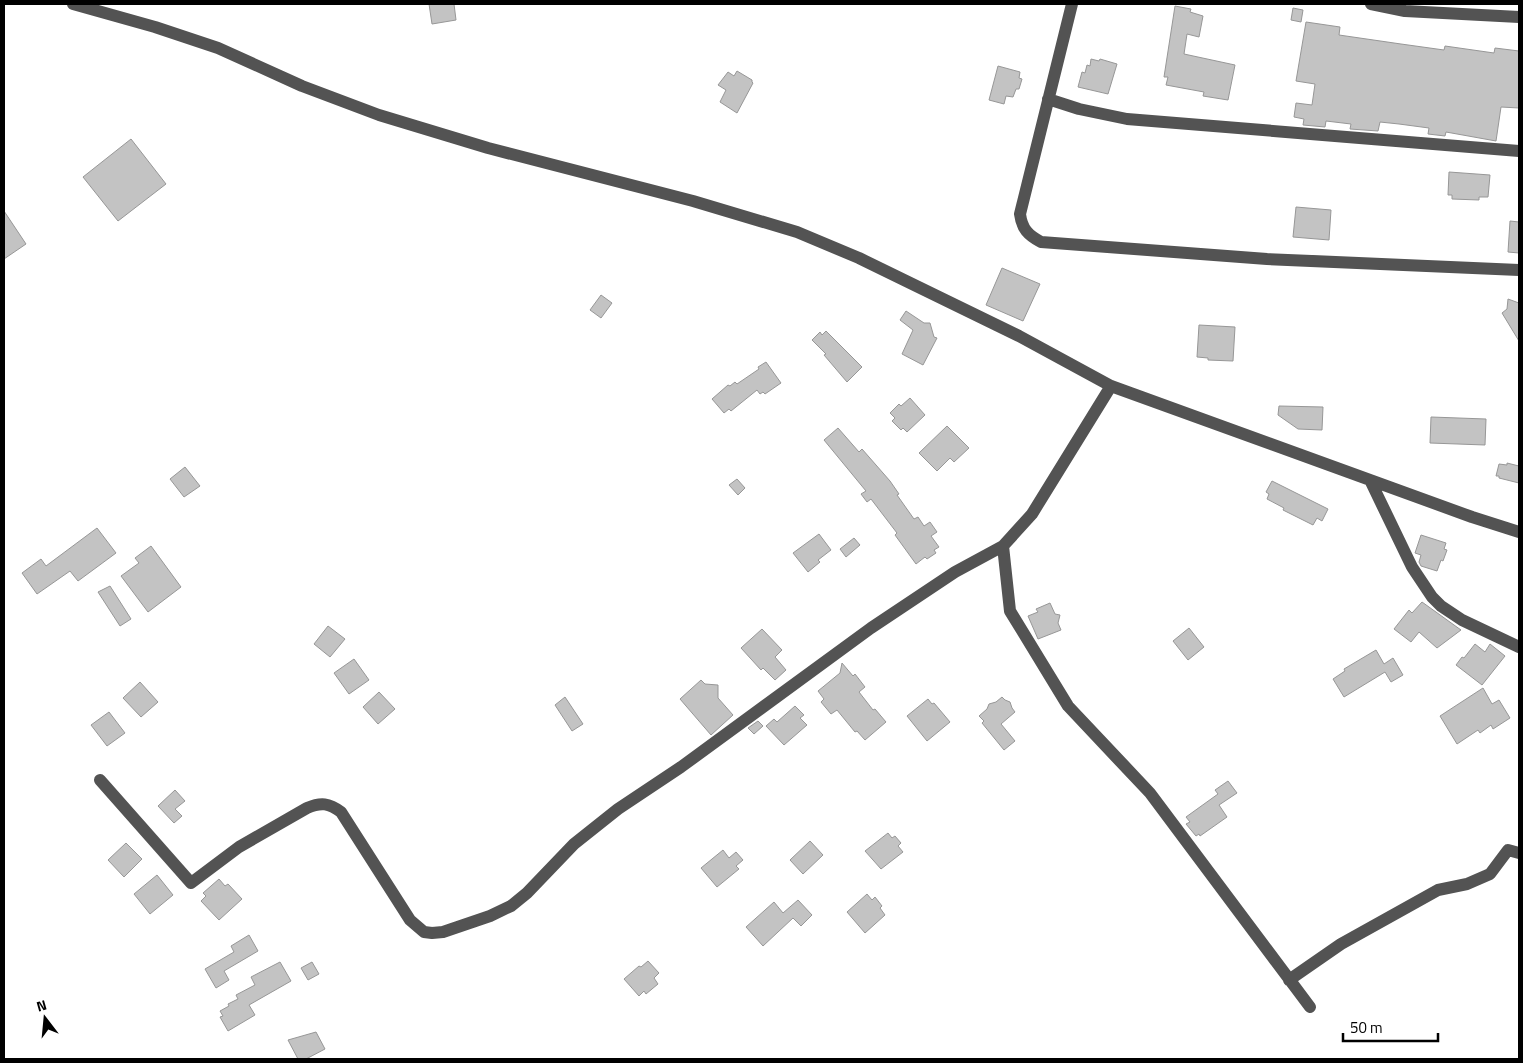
<svg xmlns="http://www.w3.org/2000/svg" width="1523" height="1063" font-family="'Titillium Web',sans-serif">
  <style>
    .building { fill: #c3c3c3; stroke: #979797 }
    .lines { fill: none; stroke-linecap: round; stroke-linejoin: round }
    .minor { stroke: #535353; stroke-width: 12 }
  </style>
  <rect width="100%" height="100%" fill="#fff"/>
  <path class="building" d="M429 4H454L456 20 432 24Z
    M1175 6 1191 9 1190 12 1203 16 1199 37 1187 34 1184 54 1235 65 1228 100 1203 96 1204 92 1166 85 1168 77H1164Z
    M1293 8 1303 10 1301 22 1291 20Z
    M1306 22 1340 27 1339 35 1401 44 1444 50 1445 46 1494 53 1495 48 1519 51V108L1501 107 1496 141 1446 132 1445 136 1428 134 1429 128 1399 124 1380 122 1378 131 1350 129 1351 124 1326 121 1325 127 1303 125 1304 119 1294 117 1296 103 1312 105 1315 84 1296 81Z
    M1091 59 1099 61 1100 59 1117 64 1108 94 1078 87 1082 72 1085 73 1087 65 1090 66Z
    M998 66 1020 72 1019 78 1022 79 1019 89H1016L1013 97 1006 96 1004 104 989 100Z
    M737 71 752 80V82L753 83 737 113 720 102 726 90 718 85 728 72 734 76Z
    M131 139 166 184 118 221 83 177Z
    M1449 172 1490 175 1488 197H1479V200L1452 199V195H1448Z
    M1296 207 1331 210 1329 240 1293 237Z
    M4 211 26 244 4 259Z
    M1510 221 1519 222V253L1508 252Z
    M1002 268 1040 284 1023 321 986 305Z
    M601 295 612 303 601 318 590 310Z
    M1508 299 1519 303V341L1502 313 1507 309Z
    M906 311 924 323H930L934 337 937 338 923 365 902 354 913 330 900 320Z
    M1199 325 1235 327 1233 361 1208 360V358L1197 357Z
    M826 331 862 367 847 382 824 355 826 354 812 340 820 332 822 335Z
    M766 362 781 383 765 394 763 392 760 394 757 390 731 411 729 409 724 413 712 399 728 385 730 386 735 382 737 384 759 369 758 367Z
    M910 398 925 415 907 432 903 428 901 430 892 421 895 418 890 413 899 404 901 406Z
    M1279 406 1323 407 1322 430 1298 429 1278 415Z
    M1431 417 1486 419 1485 445 1430 443Z
    M947 426 969 448 954 462 950 458 937 471 919 453Z
    M838 428 859 452 862 449 890 481 899 494 897 495 914 519 918 517 924 526 930 522 937 532 931 536 939 547 934 550 936 553 927 559 925 557 916 564 895 535 897 533 871 499 867 502 861 494 866 491 824 440Z
    M1507 463 1519 466V483L1499 478V476H1496L1499 464 1507 465Z
    M185 467 200 486 184 497 170 479Z
    M737 479 745 488 738 495 729 485Z
    M1272 481 1328 509 1322 521 1317 518 1313 525 1283 510 1284 508 1267 499 1269 494 1266 492Z
    M97 528 116 553 78 581 70 571 37 594 22 573 41 559 46 566Z
    M819 534 831 550 818 560 820 562 808 572 793 553Z
    M1421 535 1446 543 1444 549 1447 550 1443 561 1441 560 1437 571 1421 566 1419 562 1421 555 1415 553Z
    M854 538 860 545 846 557 840 549Z
    M151 546 181 587 148 612 121 576 139 563 135 558Z
    M110 586 131 619 120 626 98 592Z
    M1422 602 1461 630 1437 648 1419 632 1411 642 1394 629 1409 610 1412 613Z
    M1050 603 1055 614 1060 615 1058 623 1061 630 1038 639 1028 616 1038 612 1036 609Z
    M328 626 345 639 330 657 314 644Z
    M1189 628 1204 647 1188 660 1173 641Z
    M762 629 782 650 775 657 786 670 775 680 763 668 761 670 741 648Z
    M1475 644 1485 652 1490 644 1505 656 1482 685 1456 665 1462 657 1464 658Z
    M1376 650 1384 664 1393 658 1403 675 1391 682 1385 672 1344 697 1333 679 1345 671 1344 669Z
    M354 659 369 680 349 694 334 673Z
    M842 663 853 676 855 674 865 687 859 692 873 710 875 709 886 722 865 740 857 731 855 732 837 710 831 714 821 702 824 699 818 691 840 673Z
    M701 680 705 684 718 685V698L733 715 711 735 680 699Z
    M140 682 158 702 141 717 123 698Z
    M1483 688 1492 704 1499 700 1510 718 1493 729 1491 725 1480 733 1478 730 1457 744 1440 716Z
    M379 692 395 709 378 724 363 707Z
    M565 697 583 724 572 731 555 705Z
    M1002 697 1005 700 1010 702 1012 708 1015 712 1001 724 1015 741 1004 750 982 723 984 721 979 716 987 709 989 704 996 702Z
    M928 699 932 704 934 703 950 722 927 741 907 716Z
    M795 706 804 715 800 718 807 725 784 745 766 726 774 719 777 722Z
    M109 712 125 733 107 746 91 725Z
    M758 721 763 726 754 734 748 728Z
    M1228 781 1237 793 1219 805 1227 817 1200 836 1199 834 1196 836 1186 824 1190 822 1186 817 1218 794 1215 790Z
    M175 790 185 801 175 809 182 816 174 823 158 806Z
    M888 833 892 838 895 836 901 843 898 846 903 852 881 869 865 851Z
    M810 841 823 855 803 874 790 860Z
    M126 843 142 859 124 877 108 860Z
    M723 850 729 858 736 852 743 860 736 866 739 869 717 887 701 868Z
    M157 875 173 895 150 914 134 894Z
    M219 879 225 886 228 884 242 899 219 920 201 901 206 896 203 893Z
    M867 894 872 900 875 897 882 906 880 908 885 915 865 933 847 912Z
    M798 900 812 915 801 926 793 918 763 946 746 927 774 902 783 913Z
    M249 935 258 951 224 971 229 980 216 988 205 969 234 952 231 946Z
    M648 961 659 973 654 978 658 984 646 994 644 991 639 996 624 979 639 966 641 967Z
    M280 962 291 981 249 1005 255 1015 228 1031 220 1017 223 1016 220 1011 229 1006 228 1004 238 999 236 995 255 985 251 977Z
    M312 962 319 974 308 980 301 968Z
    M316 1032 325 1049 306 1059H298L288 1040Z"/>
  <g class="lines">
    <path class="minor" d="M73 4 155 27 218 48 302 86 379 115 488 148 693 201 797 232 859 258 1019 336 1111 386 1472 517 1519 532
      M1072 4 1020 214C1022 229 1028 235 1041 242L1267 259 1519 270
      M1371 4 1405 11 1519 17
      M1048 99 1079 109 1127 119 1519 151
      M1370 480 1412 567 1432 597 1441 606 1462 620 1519 647
      M1003 546 1010 611 1068 706 1150 793 1310 1007
      M100 780 191 883 239 847 307 808C321 802 329 803 341 812L410 920 424 932 432 933 443 932 490 916 511 906 527 893 574 844 618 809 681 767 871 628 955 572 1003 546 1032 514 1111 386
      M1289 980 1341 944 1438 890 1467 884 1490 874 1508 850 1519 853"/>
  </g>
  <rect width="1523" height="1063" fill="none" stroke="#000000" stroke-width="10"/>
  <g transform="translate(45 1018) rotate(344)" stroke="#ffffff" stroke-width="4" paint-order="stroke">
  <path d="M0-4L9 19L0 12L-9 19Z" fill="#000000"/>
  <text y="-8" font-size="14" font-weight="bold" text-anchor="middle" fill="#000000">N</text>
  </g>
  <path d="M1343 1033v8h95v-8" fill="none" stroke="#000000" stroke-width="2.5"/>
  <text x="1350" y="1033" font-size="15" fill="#000000" stroke="#ffffff" stroke-width="4" paint-order="stroke">50 m</text>
</svg>
